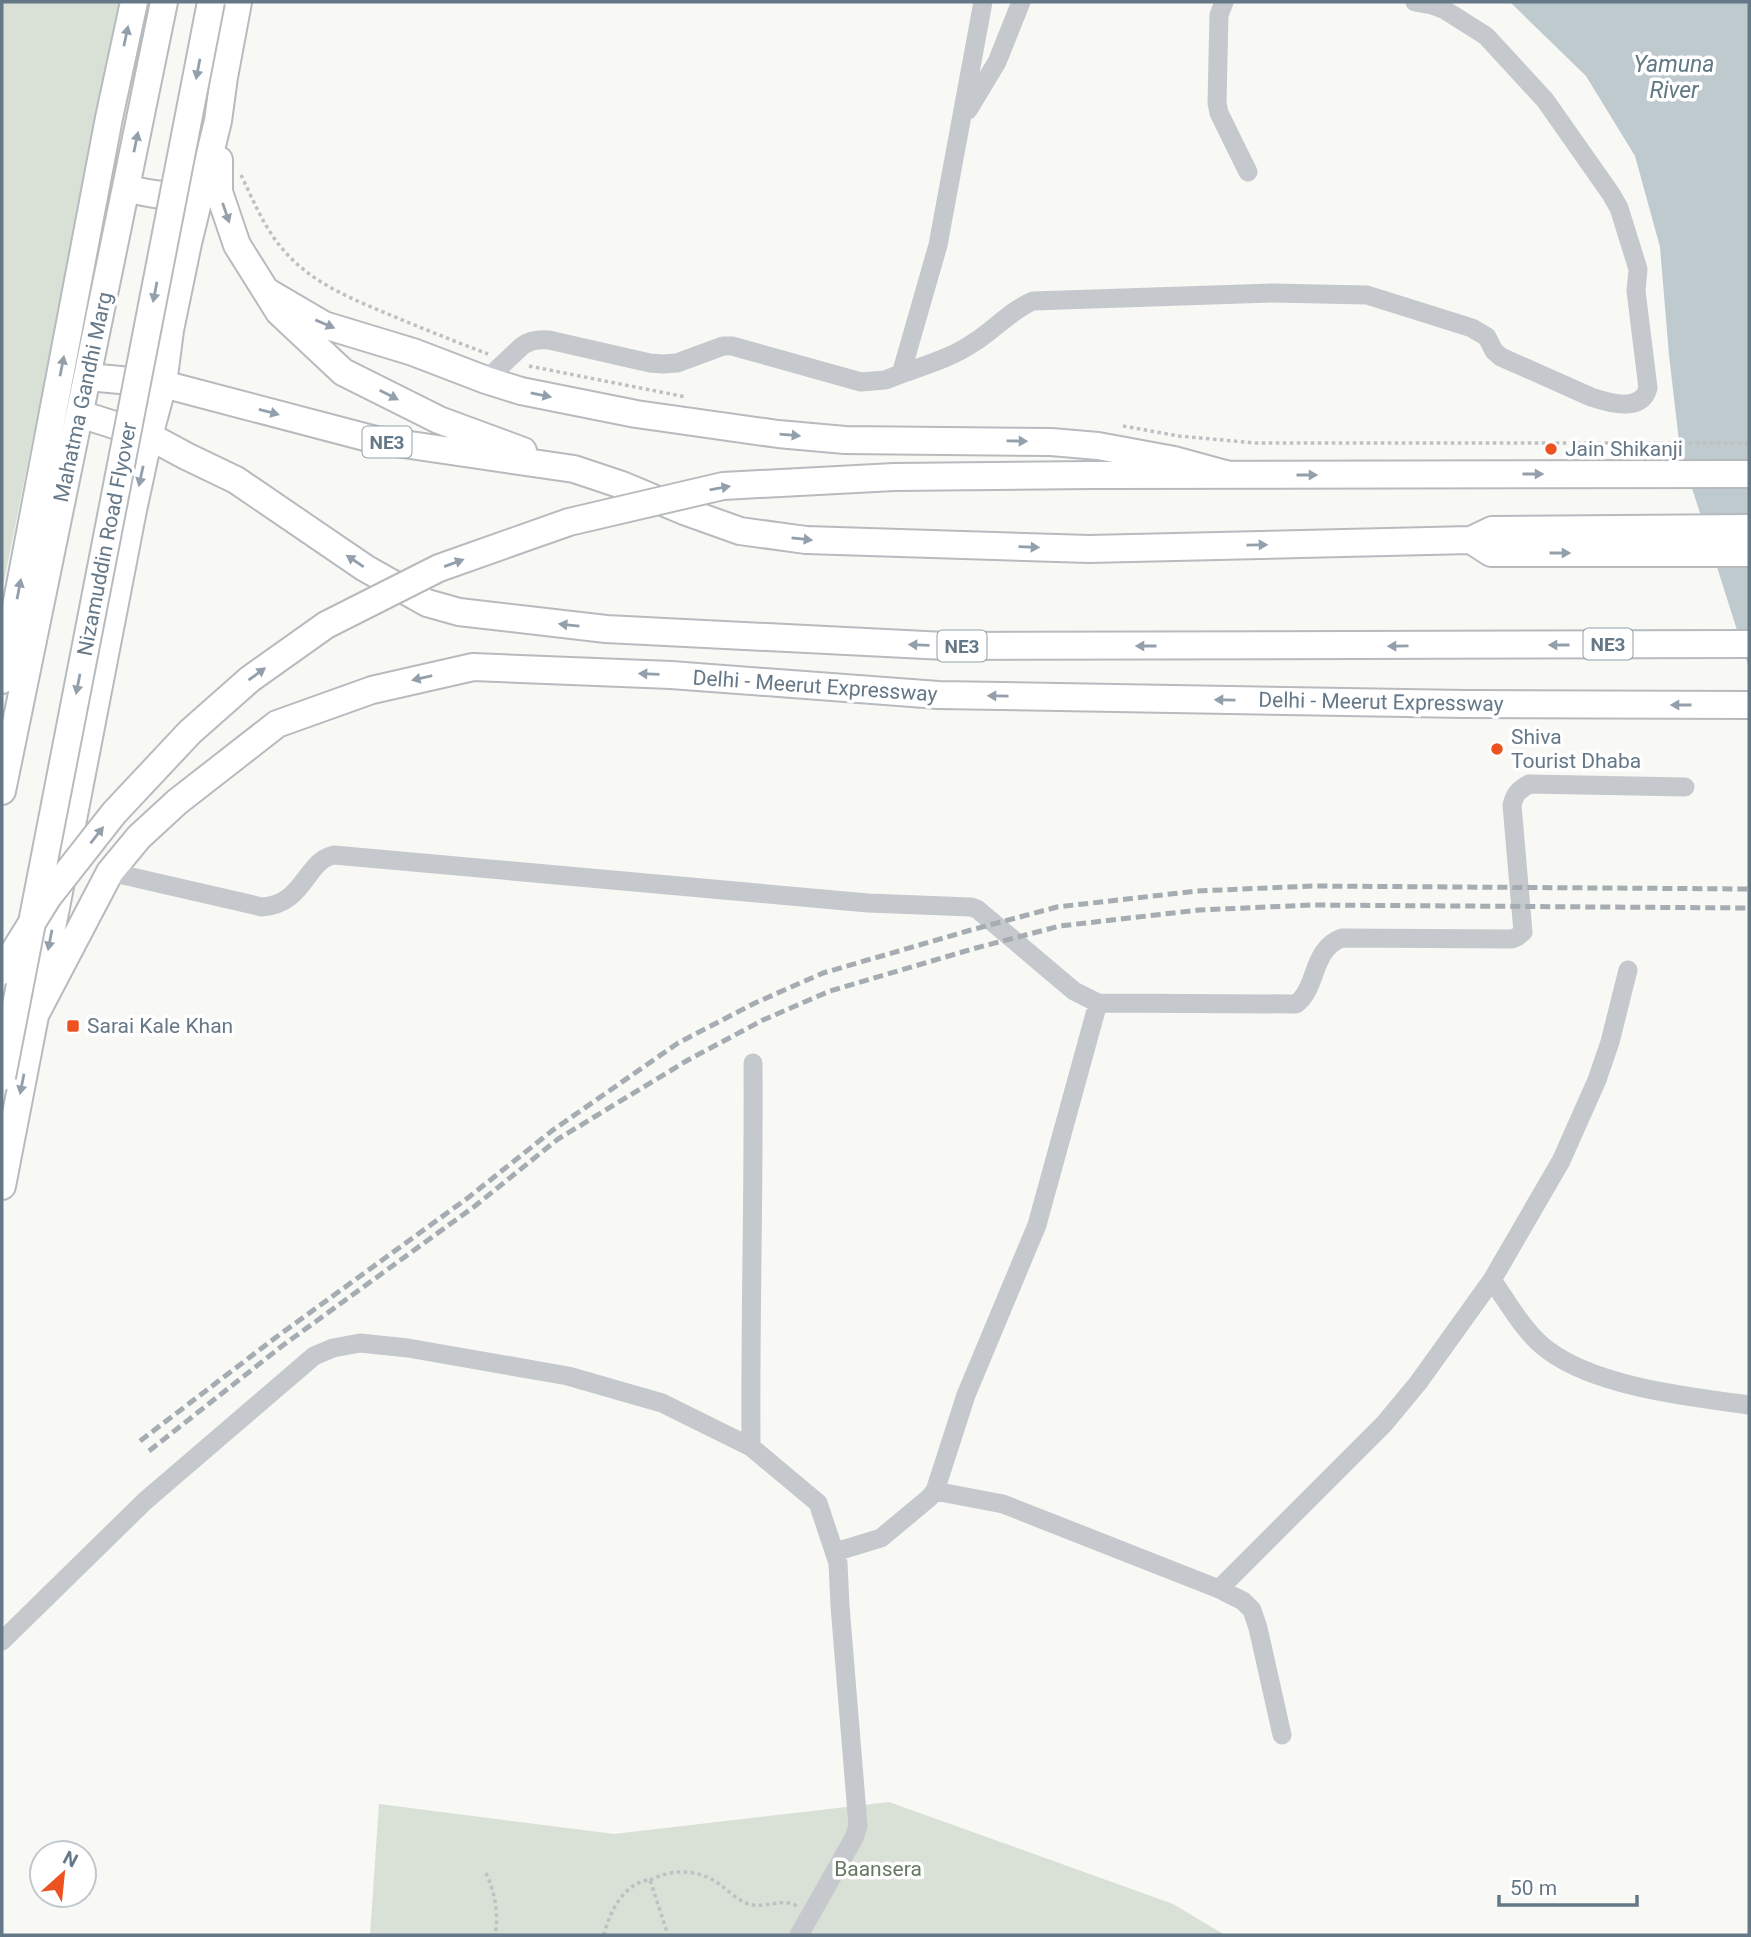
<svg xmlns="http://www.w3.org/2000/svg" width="1751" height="1937" font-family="Roboto,sans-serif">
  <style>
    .green { fill: #d9e0d6 }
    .water { fill: #bfcacf }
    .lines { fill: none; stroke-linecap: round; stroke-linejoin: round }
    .highway-casing { stroke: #b7bbbe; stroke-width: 30 }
    .path { stroke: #bec1c3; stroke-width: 3.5; stroke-dasharray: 3.5 3.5; stroke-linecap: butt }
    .minor { stroke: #c5c9cd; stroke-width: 19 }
    .highway { stroke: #fff; stroke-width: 26 }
    .rail { stroke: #a5acb2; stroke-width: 5; stroke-dasharray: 10 5; stroke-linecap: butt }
    .highway-bridge-casing { stroke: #b7bbbe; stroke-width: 30; stroke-linecap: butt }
    .highway-bridge { stroke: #fff; stroke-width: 26 }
    .oneway { fill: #93a0ac }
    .poi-dot { fill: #ed5320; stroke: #fff; stroke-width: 2.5 }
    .labels { text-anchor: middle; stroke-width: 7; stroke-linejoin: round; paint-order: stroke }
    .shield { fill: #fff; stroke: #93a0ac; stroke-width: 2 }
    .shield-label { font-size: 19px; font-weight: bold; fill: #657888 }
    .street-label { font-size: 21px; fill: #657888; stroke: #fff }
    .poi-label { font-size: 21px; fill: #657888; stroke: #fff; text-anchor: start }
    .park-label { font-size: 21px; fill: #657960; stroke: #fff }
    .water-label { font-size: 23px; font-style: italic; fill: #617983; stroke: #fff }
  </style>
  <rect width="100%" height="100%" fill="#f8f8f5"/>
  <path class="green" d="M2 2H120L2 592Z
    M889 1802 1173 1904 1225 1935H370L379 1804 614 1834Z"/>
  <path class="water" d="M1510 2H1749V668L1680 450 1669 355 1660 247 1635 156 1586 76Z"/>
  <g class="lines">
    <defs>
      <path id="highway" d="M219 160V192L237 245 279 312 343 372 439 420 523 451
        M126 188C149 194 172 199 195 191
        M266 291 324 325 413 352 486 380 521 391 636 414 778 434 845 440 1051 442 1098 446 1174 460 1229 475
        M88 377 163 384 376 440 574 469 622 485 684 511 740 531 806 540 1089 549 1471 540 1492 530 1749 528
        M80 414 149 436 186 456 236 480 365 568 427 603 459 612 606 629 945 646 1749 644
        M1092 475 1749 474
        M1471 540 1491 553H1749
        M2 680 109 118 134 2
        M2 791 164 2
        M34 1017 110 872 139 837 177 802 277 724 372 690 473 667 671 675 938 695 1465 704 1749 705
        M2 1186 133 510 149 436 163 384 170 330 188 243 218 121 224 77 238 2"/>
    </defs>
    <use href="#highway" class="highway-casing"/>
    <path class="path" d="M241 175C254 202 266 232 287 254 313 283 352 299 388 314 421 328 454 341 488 354
      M529 366 686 397
      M1123 426 1179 436 1255 443H1749
      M486 1873C495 1893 499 1914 495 1935
      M650 1880C674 1868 700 1869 722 1886 731 1893 742 1904 754 1905 770 1907 782 1898 797 1906
      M604 1935C609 1913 624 1882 650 1880L668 1935"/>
    <path class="minor" d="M1224 2 1219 15 1217 103 1219 113 1248 172
      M968 110 997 62 1021 2
      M901 374C926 365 951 358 973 343 993 331 1011 310 1033 301L1272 293 1367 295 1472 328 1487 337 1494 351 1501 357 1591 397C1609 403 1642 413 1648 388L1636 291 1638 269 1619 208 1611 194 1545 100 1486 36 1445 10 1432 5 1415 2
      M486 380 522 346C530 340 538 339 549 340L650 363 663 364 677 363 723 346H732L861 382 885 380 901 374 938 245 983 2
      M110 872 262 907C304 905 306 860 334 855L868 903 971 907 977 909 1074 991 1098 1003 1296 1004C1318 988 1311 949 1342 938L1512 939 1517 937 1523 932 1512 805C1515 793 1519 790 1529 784L1685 787
      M1492 1280C1509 1304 1525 1334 1549 1351 1598 1387 1690 1397 1749 1405
      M751 1447C750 1319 754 1191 753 1063
      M935 1491 1003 1504 1219 1589 1243 1601 1252 1610 1258 1628 1282 1735
      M835 1552 881 1538 929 1498 935 1491 966 1395 1037 1225 1098 1003
      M1219 1589 1384 1424 1418 1383 1492 1280 1561 1161 1597 1080 1610 1042 1628 970
      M2 1641 145 1501 314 1356 333 1348 360 1343 408 1348 568 1376 662 1403 751 1447 818 1503 838 1563 840 1606 858 1826 854 1838 799 1935"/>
    <use href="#highway" class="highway"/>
    <path class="rail" d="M140 1441 275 1338 469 1197 553 1130 678 1043 755 1003 823 973 971 930 1057 907 1197 891 1312 886 1749 889
      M149 1451 282 1346 475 1206 558 1139 688 1060 763 1020 830 991 976 948 1060 926 1199 910 1312 905 1749 908"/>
    <defs>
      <path id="highway-bridge" d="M2 971 48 897 114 813 190 732 250 679 326 625 439 568 569 522 723 486 894 477 1092 475
        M2 1077 211 2"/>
    </defs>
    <use href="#highway-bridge" class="highway-bridge-casing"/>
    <use href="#highway-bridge" class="highway-bridge"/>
  </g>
  <defs><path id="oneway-solid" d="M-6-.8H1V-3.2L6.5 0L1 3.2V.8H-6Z" transform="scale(1.75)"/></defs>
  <g class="oneway">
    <use href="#oneway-solid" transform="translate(126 36) rotate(-78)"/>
    <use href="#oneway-solid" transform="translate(198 69) rotate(101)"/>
    <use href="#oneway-solid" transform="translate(136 142) rotate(-78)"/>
    <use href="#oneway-solid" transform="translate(226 213) rotate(71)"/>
    <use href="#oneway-solid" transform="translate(155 292) rotate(101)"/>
    <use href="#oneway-solid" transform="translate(325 324) rotate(23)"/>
    <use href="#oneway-solid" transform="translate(62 366) rotate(-79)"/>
    <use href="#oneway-solid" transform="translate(389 395) rotate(27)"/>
    <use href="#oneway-solid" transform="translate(541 395) rotate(11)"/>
    <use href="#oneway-solid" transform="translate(269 412) rotate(15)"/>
    <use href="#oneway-solid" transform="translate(790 435) rotate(5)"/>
    <use href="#oneway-solid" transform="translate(1017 441) rotate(1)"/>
    <use href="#oneway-solid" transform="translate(1533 474)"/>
    <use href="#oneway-solid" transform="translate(1307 475)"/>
    <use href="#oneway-solid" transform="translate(141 476) rotate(102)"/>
    <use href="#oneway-solid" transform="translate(720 488) rotate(-10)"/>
    <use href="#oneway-solid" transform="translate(802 539) rotate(6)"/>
    <use href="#oneway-solid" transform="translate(1257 545) rotate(-1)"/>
    <use href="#oneway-solid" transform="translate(1029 547) rotate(2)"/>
    <use href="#oneway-solid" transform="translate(1560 553)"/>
    <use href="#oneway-solid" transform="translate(355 561) rotate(-146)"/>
    <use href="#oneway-solid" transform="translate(454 563) rotate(-20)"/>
    <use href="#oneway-solid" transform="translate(19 589) rotate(-79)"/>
    <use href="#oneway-solid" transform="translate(569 625) rotate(-174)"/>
    <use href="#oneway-solid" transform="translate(919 645) rotate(-178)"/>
    <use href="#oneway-solid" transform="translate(1559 645) rotate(180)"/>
    <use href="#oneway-solid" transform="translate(1146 646) rotate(-180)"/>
    <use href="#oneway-solid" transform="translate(1398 646) rotate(179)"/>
    <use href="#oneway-solid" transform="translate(257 674) rotate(-36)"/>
    <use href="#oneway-solid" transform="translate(649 674) rotate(-178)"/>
    <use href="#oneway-solid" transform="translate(422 678) rotate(167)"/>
    <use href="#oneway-solid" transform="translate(78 684) rotate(101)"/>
    <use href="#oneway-solid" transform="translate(998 696) rotate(-179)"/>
    <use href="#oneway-solid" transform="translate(1225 700) rotate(-179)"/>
    <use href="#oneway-solid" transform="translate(1681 705) rotate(-180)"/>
    <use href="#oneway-solid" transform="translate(97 835) rotate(-52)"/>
    <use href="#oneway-solid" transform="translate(50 940) rotate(101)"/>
    <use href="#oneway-solid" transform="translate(22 1084) rotate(101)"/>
  </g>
  <g class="poi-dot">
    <circle cx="1551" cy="449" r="7"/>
    <circle cx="1497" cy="749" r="7"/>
    <rect x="66" y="1019" width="14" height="14" rx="3.5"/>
  </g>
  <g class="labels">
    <g class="shield">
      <rect x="362.5" y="426.5" width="49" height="31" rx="5"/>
      <rect x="1583.5" y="628.5" width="49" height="31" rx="5"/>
      <rect x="937.5" y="630.5" width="49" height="31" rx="5"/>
    </g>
    <g class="shield-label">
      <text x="387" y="449">NE3</text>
      <text x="1608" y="651">NE3</text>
      <text x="962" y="653">NE3</text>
    </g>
    <g class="street-label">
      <text transform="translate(83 397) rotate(-78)" y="7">Mahatma Gandhi Marg</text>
      <text transform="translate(107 539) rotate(-79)" y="7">Nizamuddin Road Flyover</text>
      <text transform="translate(815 686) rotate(4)" y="7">Delhi - Meerut Expressway</text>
      <text transform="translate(1381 702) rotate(1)" y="7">Delhi - Meerut Expressway</text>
    </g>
    <g class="poi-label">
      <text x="1565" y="456">Jain Shikanji</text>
      <text x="1511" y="744">Shiva<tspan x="1511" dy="24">Tourist Dhaba</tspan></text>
      <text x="87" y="1033">Sarai Kale Khan</text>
    </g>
    <g class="park-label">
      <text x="878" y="1876">Baansera</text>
    </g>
    <g class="water-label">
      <text x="1674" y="72">Yamuna<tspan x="1674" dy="26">River</tspan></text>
    </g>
  </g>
  <rect width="1751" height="1937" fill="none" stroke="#657888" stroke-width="7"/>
  <g transform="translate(63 1874) rotate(27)"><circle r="33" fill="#ffffff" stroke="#c1c9cf" stroke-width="2"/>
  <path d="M0-5L12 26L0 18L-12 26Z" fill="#ed5320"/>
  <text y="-10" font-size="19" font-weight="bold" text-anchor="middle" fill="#657888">N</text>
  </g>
  <path d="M1499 1895v10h138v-10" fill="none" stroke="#657888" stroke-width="3.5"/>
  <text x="1510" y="1895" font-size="21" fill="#657888" stroke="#ffffff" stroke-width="5" paint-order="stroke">50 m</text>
</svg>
